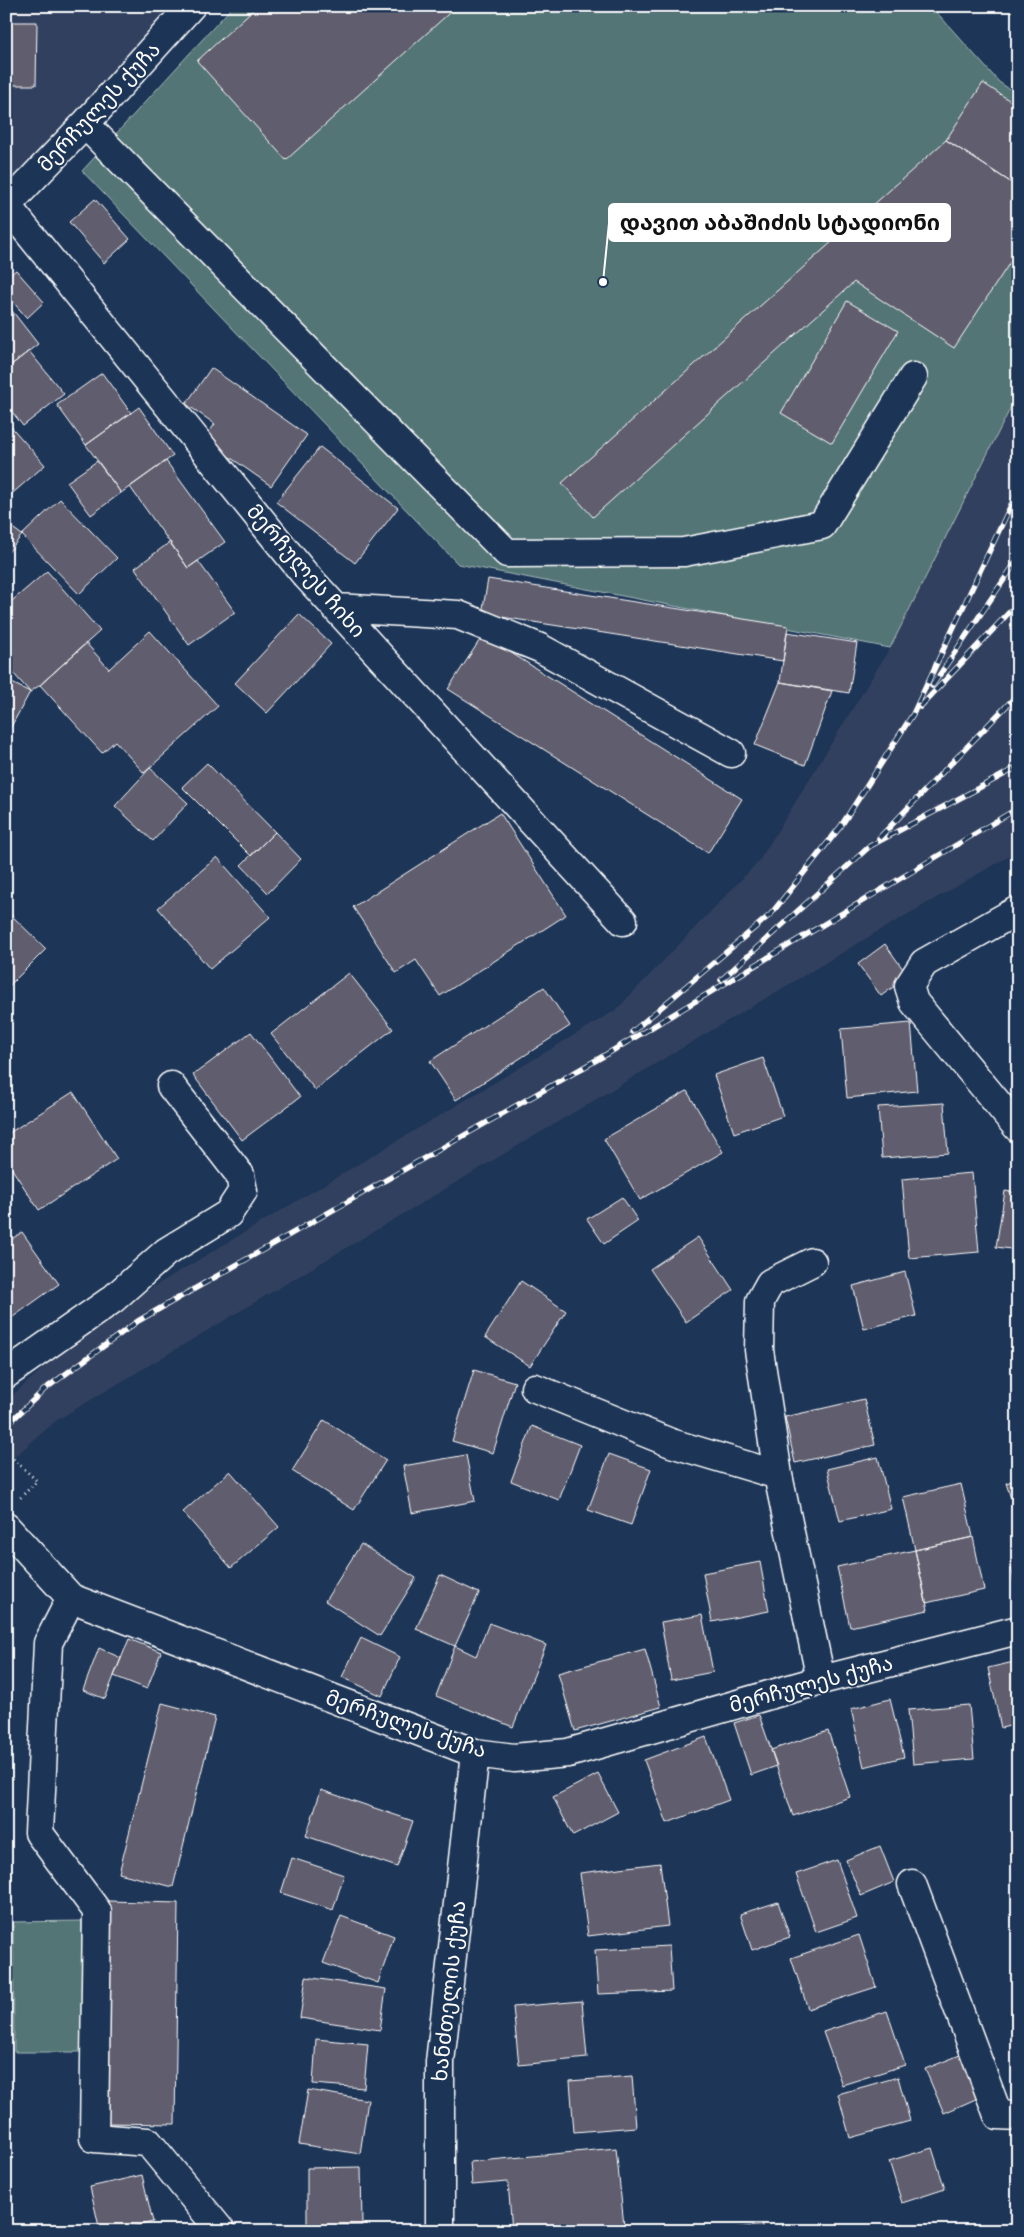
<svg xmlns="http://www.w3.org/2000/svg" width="1024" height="2237" font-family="Caveat,'Noto Sans Georgian',sans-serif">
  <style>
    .built { fill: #31415e }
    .green { fill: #527474; stroke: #a8baba }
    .building { fill: #615d6e; stroke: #fff }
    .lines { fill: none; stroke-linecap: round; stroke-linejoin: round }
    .minor-casing { stroke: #fff; stroke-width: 31 }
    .path { stroke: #fff; stroke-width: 3; stroke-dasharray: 1 4; stroke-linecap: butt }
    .minor { stroke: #1d3557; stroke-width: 28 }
    .rail-casing { stroke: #fff; stroke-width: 5.5 }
    .rail { stroke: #1d3557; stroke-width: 4; stroke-dasharray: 11; stroke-linecap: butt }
    .labels { text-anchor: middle; stroke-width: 4; stroke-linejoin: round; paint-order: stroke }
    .street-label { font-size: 21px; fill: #fff; stroke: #1d3557 }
    .leader { fill: none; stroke: #fff; stroke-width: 2 }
    .callout-dot { fill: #fff; stroke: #1d3557; stroke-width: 2 }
    .callout { fill: #fff; stroke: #fff; stroke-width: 2 }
    .callout-label { font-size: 22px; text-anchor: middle; font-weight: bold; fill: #111 }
  </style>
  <rect width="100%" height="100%" fill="#1d3557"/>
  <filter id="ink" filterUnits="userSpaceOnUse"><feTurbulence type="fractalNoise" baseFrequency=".02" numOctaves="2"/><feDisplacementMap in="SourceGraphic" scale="10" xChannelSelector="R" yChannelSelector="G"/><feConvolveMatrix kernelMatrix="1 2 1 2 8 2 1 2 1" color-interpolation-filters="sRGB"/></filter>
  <g filter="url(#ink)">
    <path class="built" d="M6 6H177L6 189Z
      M1018 393V851L877 932 57 1420 6 1464V1401L98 1320 616 1010 759 861 890 648Z"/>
    <path class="green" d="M233 6H931L999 82 1018 95V393L890 648 458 564 82 171Z
      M82 1921V2052H14L13 1922Z"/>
    <path class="building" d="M257 6H457L286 160 197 61Z
      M6 22H37L36 85H6Z
      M983 83 1018 106V187L946 140Z
      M946 140 1018 187V250L954 348 854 282 593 517 562 483Z
      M95 199 130 239 104 263 69 222Z
      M16 270 44 302 27 318 6 294V278Z
      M847 301 898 331 832 443 781 413Z
      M6 303 38 344 6 369Z
      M29 351 64 394 23 426 6 404V369Z
      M211 368 307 435 271 486 204 439 215 424 186 404Z
      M102 373 131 413 86 445 57 405Z
      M139 407 173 456 121 493 86 445Z
      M6 421 45 465 6 499Z
      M320 447 398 508 355 563 276 502Z
      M97 461 121 493 91 515 67 482Z
      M166 461 225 542 188 568 130 487Z
      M60 499 117 558 79 594 22 535Z
      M6 523 22 535 6 555Z
      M170 542 188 568 198 561 235 612 189 645 135 568Z
      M47 571 100 631 40 685 30 692 6 665V606Z
      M488 579 788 626 783 661 482 614Z
      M299 614 331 644 267 713 235 683Z
      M150 631 218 706 144 773 115 741 102 753 40 685 86 643 109 669Z
      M787 632 857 643 849 693 780 682Z
      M483 635 742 799 708 853 448 689Z
      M6 680 30 692 6 736Z
      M780 682 832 691 805 765 755 745Z
      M207 763 275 832 251 856 182 787Z
      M150 768 188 803 153 841 115 806Z
      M500 813 566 915 440 996 416 960 396 973 353 907Z
      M275 832 301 859 268 893 241 865Z
      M217 857 270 917 210 969 158 908Z
      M6 910 46 949 6 989Z
      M885 944 908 976 881 996 858 964Z
      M349 973 393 1029 315 1090 271 1034Z
      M544 987 570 1026 456 1100 430 1061Z
      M911 1023 917 1091 847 1098 841 1029Z
      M251 1032 300 1097 242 1140 193 1075Z
      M763 1058 783 1116 734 1133 714 1075Z
      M687 1091 723 1152 640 1200 604 1139Z
      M73 1092 117 1159 39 1210 6 1160V1135Z
      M944 1103 948 1153 882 1158 878 1107Z
      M972 1173 979 1252 909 1258 902 1179Z
      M1005 1191 1018 1193V1250L996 1247Z
      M622 1197 638 1221 604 1244 587 1219Z
      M22 1232 59 1284 6 1322V1243Z
      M698 1237 733 1290 686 1322 650 1269Z
      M905 1272 916 1316 864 1329 853 1286Z
      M521 1281 566 1311 530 1366 485 1337Z
      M474 1370 515 1382 493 1453 452 1441Z
      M864 1399 875 1445 795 1463 785 1417Z
      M324 1420 386 1460 354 1510 292 1471Z
      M532 1426 580 1445 559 1500 511 1481Z
      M609 1454 651 1469 631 1525 588 1510Z
      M466 1455 475 1501 412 1513 403 1466Z
      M878 1457 891 1509 840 1521 827 1469Z
      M230 1471 279 1527 231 1568 183 1512Z
      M1018 1479V1520L1006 1483Z
      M961 1484 973 1537 915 1550 903 1497Z
      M973 1537 984 1590 926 1603 915 1550Z
      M361 1544 416 1578 380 1636 325 1601Z
      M915 1550 928 1610 850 1627 837 1567Z
      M1018 1560V1600L1010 1562Z
      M760 1562 769 1611 712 1622 703 1573Z
      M440 1575 479 1593 455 1646 416 1629Z
      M702 1615 713 1672 671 1680 661 1622Z
      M489 1623 546 1645 513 1727 436 1696 455 1646 476 1656Z
      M361 1638 400 1657 382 1696 342 1677Z
      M129 1639 161 1652 147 1689 114 1676Z
      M99 1648 121 1658 105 1699 83 1690Z
      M645 1649 661 1707 575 1731 558 1673Z
      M1018 1661V1724L1001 1728 988 1668Z
      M890 1699 904 1757 864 1767 851 1709Z
      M162 1703 215 1717 173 1887 119 1873Z
      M969 1705 974 1759 913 1764 908 1710Z
      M759 1715 777 1766 751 1775 734 1723Z
      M828 1731 850 1797 793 1816 771 1750Z
      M706 1737 729 1800 667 1823 644 1760Z
      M598 1774 618 1812 573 1836 553 1797Z
      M321 1790 413 1821 397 1867 306 1836Z
      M880 1846 894 1882 861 1896 846 1860Z
      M292 1858 344 1875 333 1910 281 1893Z
      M837 1860 857 1918 816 1932 796 1874Z
      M660 1863 668 1926 588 1936 580 1873Z
      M108 1901 178 1903 175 2124 105 2123Z
      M778 1902 790 1937 752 1950 740 1914Z
      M341 1916 394 1936 378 1983 323 1963Z
      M859 1935 876 1987 808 2009 791 1958Z
      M669 1946 672 1991 598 1994 595 1950Z
      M306 1977 386 1989 380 2030 300 2018Z
      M582 2001 587 2058 519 2065 513 2007Z
      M887 2011 905 2065 842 2085 823 2032Z
      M316 2039 368 2044 364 2088 313 2084Z
      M960 2055 978 2098 944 2113 925 2069Z
      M632 2076 636 2127 574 2132 570 2081Z
      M898 2077 910 2121 850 2138 838 2094Z
      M308 2090 368 2100 360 2154 299 2144Z
      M616 2148 624 2226 574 2231H512L508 2182 472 2185 470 2162Z
      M932 2148 945 2189 902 2203 889 2161Z
      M361 2167 362 2225 307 2226V2168Z
      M142 2175 153 2222 114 2231H100L90 2187Z
      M762 2225V2231H714Z"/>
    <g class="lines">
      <defs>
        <path id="minor" d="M85 124 507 553 684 552 822 525 913 377
          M6 206 85 124 191 6
          M7 206 303 572 623 921
          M336 608 458 615 540 648 731 753
          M1018 910 924 963 909 986 914 1002 1018 1128
          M812 1262 770 1283 760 1301 759 1350 778 1475 821 1680
          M6 1374 113 1299 166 1252 228 1214 243 1191 240 1175 171 1086
          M535 1388 671 1443 778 1475
          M6 1527 71 1598 475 1753 514 1758 568 1753 821 1680 1018 1630
          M71 1598 48 1643 39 1833 97 1911 94 2138 148 2142 221 2231
          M912 1884 998 2115 1018 2116
          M440 2231V2062L475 1753"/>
      </defs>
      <use href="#minor" class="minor-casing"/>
      <path class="path" d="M6 1452 37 1481 19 1499"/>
      <use href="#minor" class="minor"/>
      <defs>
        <path id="rail" d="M932 686 1018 559
          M920 707 1018 603
          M879 838 1018 694
          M721 980 870 846 1018 767
          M632 1032 771 914 841 826 913 714 1018 490
          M6 1426 45 1389 138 1321 607 1054 1018 808"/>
      </defs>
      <use href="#rail" class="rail-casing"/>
      <use href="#rail" class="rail"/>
    </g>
  </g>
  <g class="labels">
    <g class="street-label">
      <text transform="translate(99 107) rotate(-47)" y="7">მერჩულეს ქუჩა</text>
      <text transform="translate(306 571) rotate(49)" y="7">მერჩულეს ჩიხი</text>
      <text transform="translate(811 1684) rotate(-15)" y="7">მერჩულეს ქუჩა</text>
      <text transform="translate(406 1724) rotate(19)" y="7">მერჩულეს ქუჩა</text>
      <text transform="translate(449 1991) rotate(-84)" y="7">ხანძთელის ქუჩა</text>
    </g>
  </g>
  <path class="leader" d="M603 282L609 223"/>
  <circle class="callout-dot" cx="603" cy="282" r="5"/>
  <rect class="callout" x="609" y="204" width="341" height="37" rx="5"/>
  <g class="callout-label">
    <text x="780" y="230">დავით აბაშიძის სტადიონი</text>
  </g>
  <rect width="1024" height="2237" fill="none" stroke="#1d3557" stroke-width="25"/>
  <rect x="12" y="12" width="999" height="2212" fill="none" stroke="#fff" stroke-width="2" filter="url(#ink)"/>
</svg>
